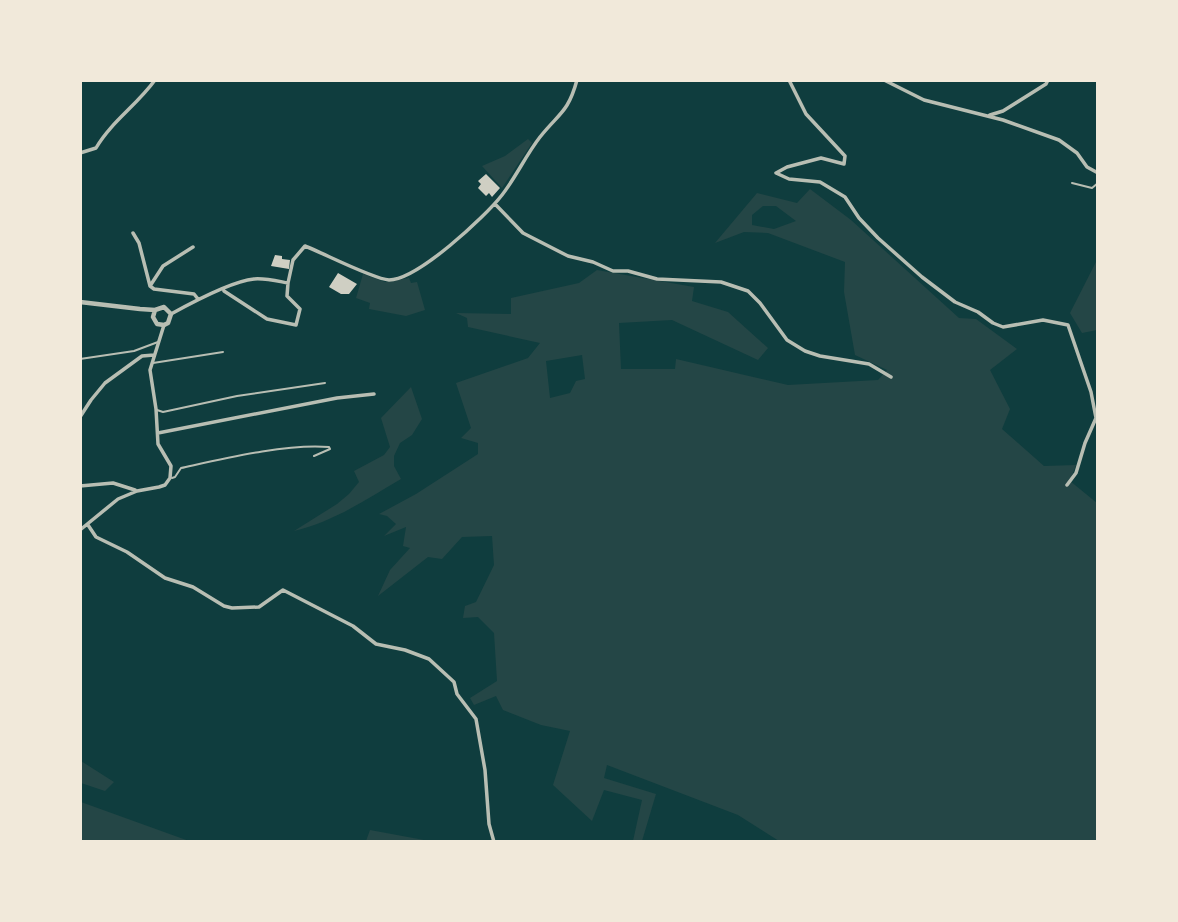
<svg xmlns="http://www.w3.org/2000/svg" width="1178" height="922" font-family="'Titillium Web',sans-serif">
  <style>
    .green { fill: #244646; fill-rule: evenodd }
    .building { fill: #cfcfc3 }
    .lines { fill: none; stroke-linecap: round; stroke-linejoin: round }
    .service { stroke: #b8beb3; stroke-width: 2 }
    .minor { stroke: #b8beb3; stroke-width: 3.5 }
    .tertiary { stroke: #b8beb3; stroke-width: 4.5 }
  </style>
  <rect width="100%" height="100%" fill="#0f3d3e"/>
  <path class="green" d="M528 139 532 143 502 188 482 166 505 156Z
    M810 189 851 220 959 318 976 319 1017 349 990 370 1010 409 1002 429 1044 466 1076 465 1070 481 1097 503V841H779L738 815 607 765 604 778 656 794 642 841H633L642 800 604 790 592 821 553 785 570 731 541 725 503 710 496 696 474 705 470 698 497 681 494 633 478 617 463 618 465 606 476 602 494 565 492 536 462 537 442 559 428 557 378 596 390 570 410 548 403 546 406 527 384 536 396 524 387 516 379 514 416 494 478 454V443L461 438 471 428 456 383 528 358 540 343 468 327 467 318 456 313 511 314V298L579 283 597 270 694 287 692 301 728 312 768 348 758 360 672 320 619 323 621 369H675L676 359 788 385 878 380 887 370 855 355 844 292 845 262 768 233 744 232 715 243 757 193 797 203ZM763 206H776L796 221 774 229 752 225V215ZM582 355 585 379 576 381 570 393 550 398 546 361Z
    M1097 260V330L1082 333 1070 313Z
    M363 274 385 282 409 278 411 283 417 282 425 310 406 316 369 309 370 303 356 298Z
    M411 387 422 419 412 435 400 443 394 456V466L401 479C367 499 333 522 294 531L337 504 349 494 359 482 354 471 384 455 390 447 381 418Z
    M80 761H81L114 782 105 791 81 783Z
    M80 802H81L189 841H81Z
    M370 830 424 840V841H366Z"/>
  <path class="building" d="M486 174 500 188 492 197 489 193 486 196 478 188 481 184 478 181Z
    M275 255 282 256V259L290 260 289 269 271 266Z
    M338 273 357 284 349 294H341L329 287Z"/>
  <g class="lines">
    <path class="service" d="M1072 183 1092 188 1098 183
      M80 359 134 351 158 342
      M153 363 223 352
      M157 410 163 412 237 396 325 383
      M172 478 175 477 181 468C222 459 288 443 329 447L330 449 314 456"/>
    <path class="minor" d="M789 80 806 114 845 156 844 164 821 158 787 167 776 173 789 179 820 182 845 197 859 218 878 238 922 277 955 302 978 312 993 323 1003 327 1043 320 1068 325 1091 392 1096 418 1085 443 1076 473 1067 485
      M884 80 924 100 1003 120 1059 140 1077 153 1087 167 1098 173
      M990 115 1003 111 1046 84 1048 80
      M80 153 96 148C111 122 137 105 155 80
      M495 204 523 233 568 256 593 262 613 271H628L657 279 721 282 748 291 760 303 787 340 805 351 820 356 869 364 891 377
      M133 233 139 243 150 286 154 289 194 294 198 299
      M150 286 163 266 193 247
      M224 291 267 319 296 325 300 309 287 296 288 283
      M171 314C191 303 233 281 254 279 265 278 277 281 288 283L293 260 305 246C323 253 373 279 389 280 417 280 485 217 502 195 516 177 526 155 540 137 559 113 568 113 577 80
      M80 417 91 400 105 383 142 356 154 355
      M158 433 337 398 374 394
      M80 486 113 483 135 490
      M88 525 96 537 127 552 165 578 193 587 224 606 232 608 259 607 283 590 353 626 376 644 405 650 429 659 454 682 457 694 476 719 485 770 489 824 494 842
      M80 530 118 499 137 491 159 487 165 485 170 478 171 466 158 444 156 409 150 370 164 325"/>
    <path class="tertiary" d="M80 302 140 309 155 310 164 307 171 314 168 323 164 325 157 324 153 317 155 310"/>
  </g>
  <rect width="1178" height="922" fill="none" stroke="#f1e9da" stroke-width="164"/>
</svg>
